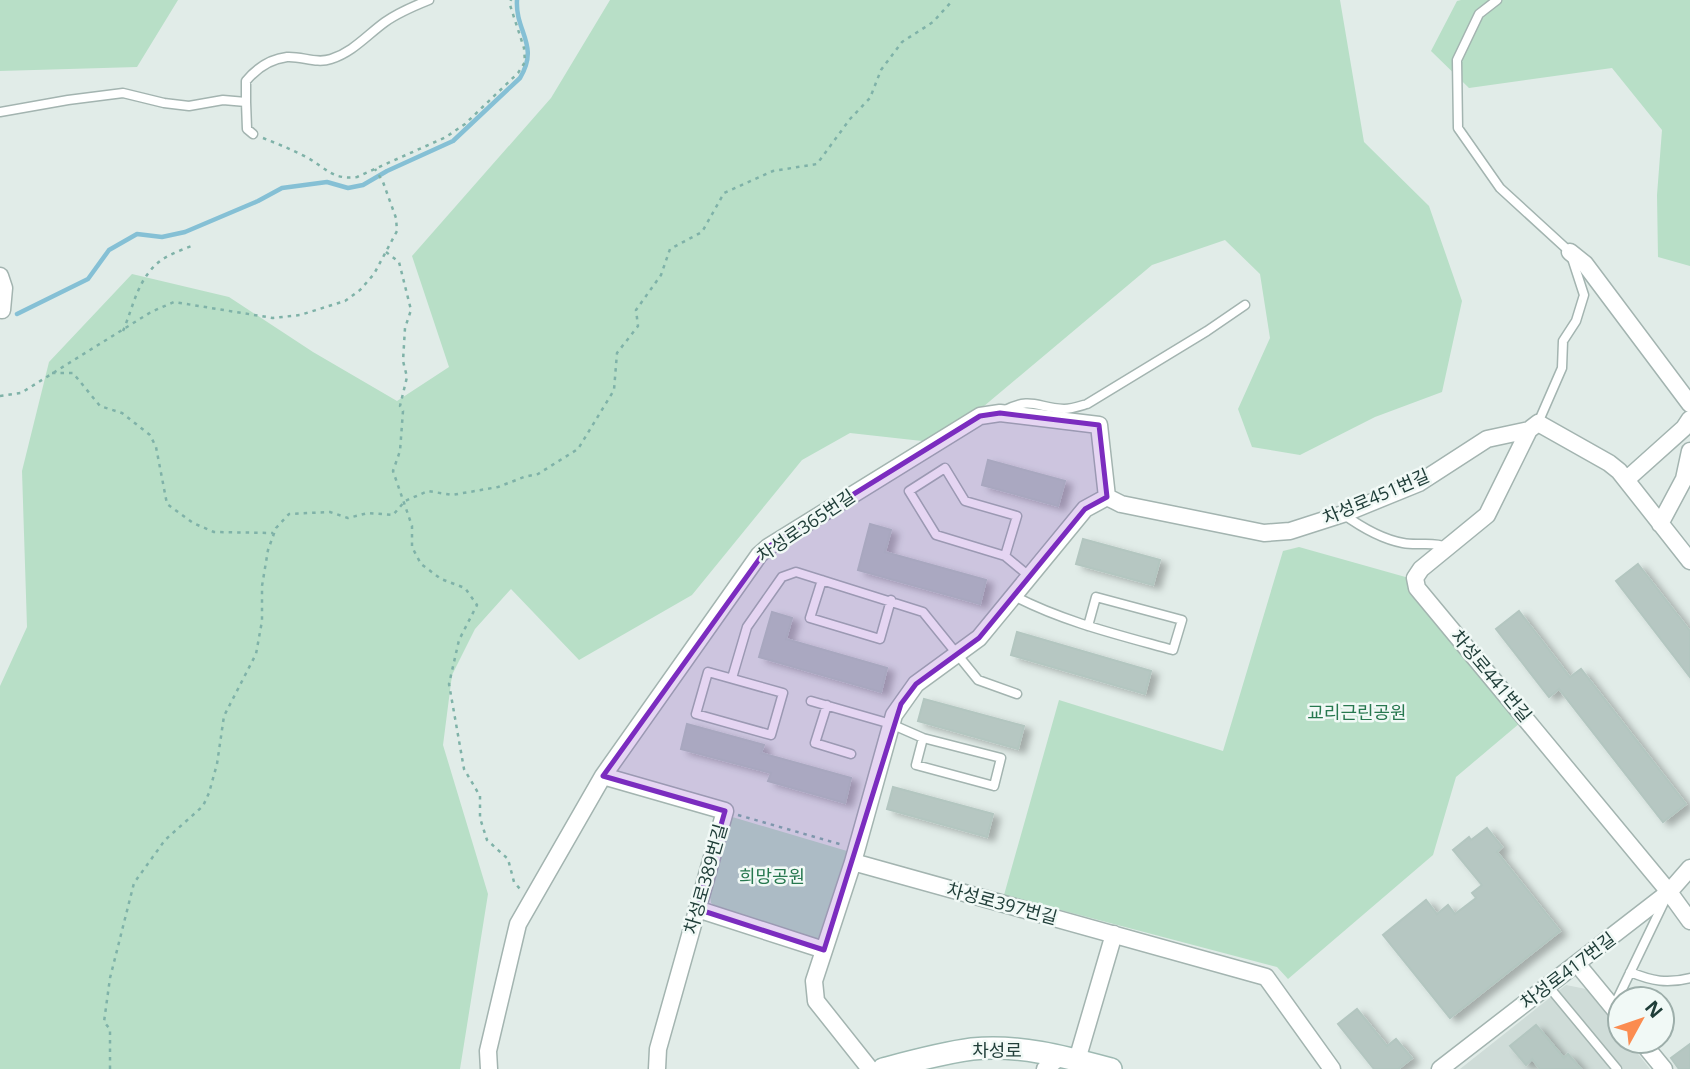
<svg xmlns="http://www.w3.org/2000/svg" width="1690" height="1069" font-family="'Open Sans','Noto Sans KR',sans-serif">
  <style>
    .built { fill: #cfdcd8 }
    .green { fill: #b8dfc7 }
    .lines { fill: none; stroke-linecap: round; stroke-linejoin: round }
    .stream { stroke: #85c0d5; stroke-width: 4.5 }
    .building { fill: #b6c7c2; stroke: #b3c6c0; stroke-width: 2; filter: url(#shadow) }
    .service-casing { stroke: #a3b4b0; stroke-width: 11 }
    .minor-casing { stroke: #a3b4b0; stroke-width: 19 }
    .secondary-casing { stroke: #9eb9b2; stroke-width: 24 }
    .path { stroke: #7fb2a8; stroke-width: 2.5; stroke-dasharray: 3.5 5; stroke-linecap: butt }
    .service { stroke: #fff; stroke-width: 8 }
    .minor { stroke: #fff; stroke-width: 16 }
    .secondary { stroke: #fff; stroke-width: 21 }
    .marked { fill: #7b2cbf; fill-opacity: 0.2; stroke: #7b2cbf; stroke-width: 5; stroke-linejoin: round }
    .labels { text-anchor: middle; stroke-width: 5; stroke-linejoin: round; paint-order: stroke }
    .street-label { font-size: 18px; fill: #203e39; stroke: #f1f9f6 }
    .park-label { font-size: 18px; fill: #27784f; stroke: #f1f9f6 }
  </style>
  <defs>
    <filter id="shadow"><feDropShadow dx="7" dy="4" stdDeviation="3.5" flood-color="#0004"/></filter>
  </defs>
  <rect width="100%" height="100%" fill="#e1ece8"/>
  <path class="built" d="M1566 985 1586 989 1620 1031V1041H1628L1650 1069H1460Z"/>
  <path class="green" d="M0 0H178L137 67 0 71Z
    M610 0H1340L1364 142 1429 206 1462 301 1442 392 1375 417 1300 455 1252 447 1238 409 1270 338 1260 274 1225 240 1152 265 940 443 850 433 802 460 692 595 579 660 511 589 475 629 452 675 443 745 488 894 460 1069H0V686L27 627 22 471 49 362 132 274 229 297 313 352 397 401 449 367 412 256 551 98Z
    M1461 0H1690V266L1658 257 1657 195 1662 130 1612 68 1469 88 1431 51 1457 1Z
    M1299 547 1409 578 1412 595 1520 723 1456 777 1433 855 1288 979 1277 967 1004 895 1059 700 1223 751 1283 551Z
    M729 816 847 851 818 939 717 907 711 903 709 890Z"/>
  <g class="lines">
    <path class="stream" d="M17 314 88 279 109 250 137 234 162 237 185 232 258 201 282 188 327 182 348 188 363 185 387 171 453 141 520 78C540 45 515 32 517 0"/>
  </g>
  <path class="building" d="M988 460 1065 481 1058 506 982 485Z
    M870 524 891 530 885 552 986 580 980 604 858 570Z
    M1083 539 1160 560 1153 585 1076 564Z
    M1638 564 1690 631V677L1616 581Z
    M1519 611 1570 677 1581 669 1686 804 1663 822 1559 689 1549 697 1496 629Z
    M772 612 792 618 786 639 887 668 881 692 759 657Z
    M1017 632 1151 671 1145 694 1011 655Z
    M924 699 1024 726 1018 749 918 721Z
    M687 724 764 745 761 753 851 778 845 803 768 781 771 773 681 749Z
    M893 787 993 814 987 837 887 809Z
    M1487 828 1502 847 1497 852 1560 931 1450 1018 1383 935 1426 900 1437 914 1448 905 1455 914 1476 898 1472 893 1482 885 1453 850 1469 837 1471 840Z
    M1357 1009 1387 1046 1396 1039 1412 1058 1398 1069H1374L1338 1024Z
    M1536 1025 1564 1058 1568 1054 1581 1069H1540L1532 1059 1526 1065 1510 1046Z
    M1690 1044V1069H1679L1671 1058Z"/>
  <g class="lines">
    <defs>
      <path id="service" d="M1497 0 1479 14 1457 60 1458 128 1500 188 1570 252 1584 295 1576 321 1563 341 1562 368 1538 423
        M246 102 247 129 253 134
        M0 112 68 100 123 93 164 103 189 106 223 100 246 102V81C256 69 270 59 287 57 302 56 316 64 331 59 353 52 367 35 385 22 399 12 414 6 429 0
        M1003 411C1032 396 1037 408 1064 409 1071 409 1080 406 1087 404L1207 331 1245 305
        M1343 514C1361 527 1381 539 1403 543 1418 546 1433 541 1447 547
        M1005 556 1017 516 965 501 945 468 909 491 936 535 1005 556 1029 576
        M822 580 810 618 880 639 891 600
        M1014 596C1064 622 1119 635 1173 650L1182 620 1096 597 1088 626
        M708 672 783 693 771 735 696 714Z
        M732 678 747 627 782 577 796 572 923 612 978 680 1017 694
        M811 701 891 724 923 738 1001 758 994 786 916 765 923 738
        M827 705 815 743 851 754
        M1630 972C1652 981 1667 984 1690 978
        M1549 987 1617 1069
        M1613 1008 1665 900"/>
      <path id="minor" d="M1570 252 1585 264 1690 404
        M0 276 4 288 2 310
        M1529 430 1487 515 1421 569 1415 578 1417 588 1669 892 1690 921
        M1626 480 1684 428 1690 419
        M1107 497 1121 504 1264 533 1290 531 1343 514 1419 483 1487 439 1529 430 1538 423 1609 463 1619 471 1690 561
        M1660 524 1684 479 1690 451
        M603 776 725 811 658 1049 657 1069
        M853 862 1266 977 1332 1069
        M697 909 824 950
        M1578 965 1620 1016
        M1641 1041 1664 1069
        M1077 1060 1114 934
        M489 1069 488 1051 518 924 603 776 759 555 768 547 980 416 1000 413 1099 425 1107 497
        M870 1069 816 1001 814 981 853 862 894 715 916 684 979 638 1085 509 1107 497
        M1045 1069 1061 1056
        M1440 1069 1669 892 1690 868"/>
      <path id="secondary" d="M883 1069C913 1061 942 1053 972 1049 1019 1044 1066 1057 1111 1069"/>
    </defs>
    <use href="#service" class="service-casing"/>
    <use href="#minor" class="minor-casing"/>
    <use href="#secondary" class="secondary-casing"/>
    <path class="path" d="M263 138C278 144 293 150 308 158 327 169 333 180 357 177L446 137 465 124 518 73 525 62 524 48 510 5 511 0
      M386 252 399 262 411 310 405 328 403 361 407 377 400 406 403 411 400 451 393 471 412 526V547L421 564 441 579 465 588 477 605 459 640 449 684 464 769 480 796V818L487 840 508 859 514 882 520 889
      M123 331C134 305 138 276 163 259 172 253 184 249 194 245
      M52 373H73L100 406 122 413 150 435 156 447 167 504 193 523 214 532 273 533
      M0 396 21 393 151 312 174 302 273 318 300 315 345 301 360 290 374 274 397 231 396 218 383 182 375 169
      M738 815 843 845
      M110 1069V1029L104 1022 110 978 134 883 165 840 203 806 209 793 217 764 224 716 256 654 262 621V586L268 550 276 528 289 514 330 512 348 518 368 513 393 515 405 501 428 491 452 495 498 487 524 477 538 474 578 449 614 390 617 353 638 326 636 310 661 275 670 249 702 232 724 193 773 171 817 164 850 119 870 98 881 70 902 42 933 22 953 0"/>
    <use href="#service" class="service"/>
    <use href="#minor" class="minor"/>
    <use href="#secondary" class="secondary"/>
  </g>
  <path class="marked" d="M1000 413 1099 425 1107 497 1085 509 979 638 916 684 901 704 824 950 697 909 725 811 603 776 768 547 980 416Z"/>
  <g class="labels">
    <g class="street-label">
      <text transform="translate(1376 497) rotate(-23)" y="6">차성로451번길</text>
      <text transform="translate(806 526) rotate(-34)" y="6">차성로365번길</text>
      <text transform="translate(1491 676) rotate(50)" y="6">차성로441번길</text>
      <text transform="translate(706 879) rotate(-74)" y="6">차성로389번길</text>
      <text transform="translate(1002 904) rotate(15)" y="6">차성로397번길</text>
      <text transform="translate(1568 971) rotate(-37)" y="6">차성로417번길</text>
      <text x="997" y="1057">차성로</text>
    </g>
    <g class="park-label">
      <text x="1357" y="719">교리근린공원</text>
      <text x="772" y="883">희망공원</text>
    </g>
  </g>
  <g transform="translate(1641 1020) rotate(50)"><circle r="33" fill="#f1f9f6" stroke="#9daeaa" stroke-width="2"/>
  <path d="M0-5L12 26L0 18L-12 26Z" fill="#fb8c50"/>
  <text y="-10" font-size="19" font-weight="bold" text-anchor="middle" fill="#203e39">N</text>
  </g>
</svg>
